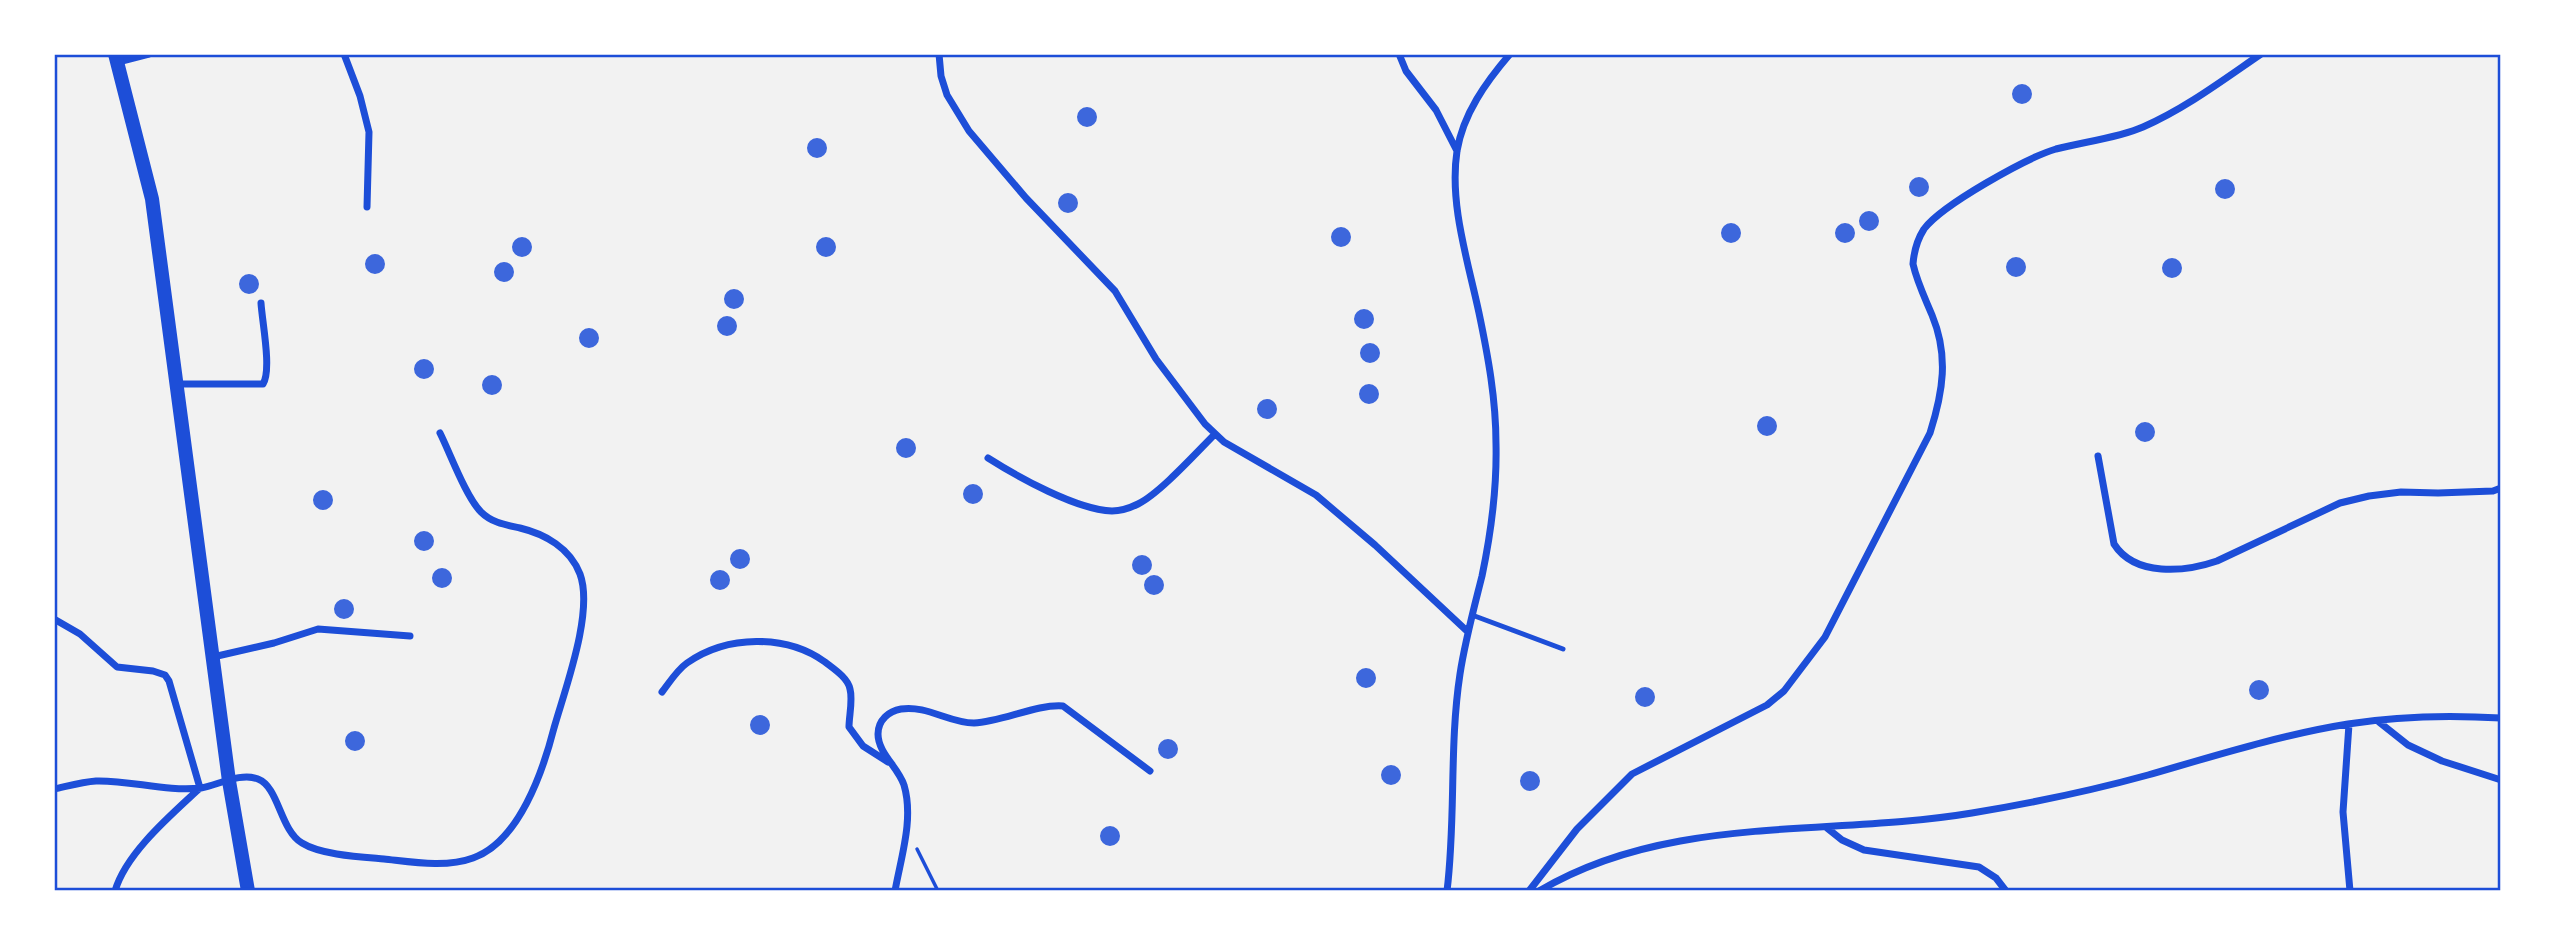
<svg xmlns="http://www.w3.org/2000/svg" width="2555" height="945" font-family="'Fira Sans',sans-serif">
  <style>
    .building { fill: #3d67dc }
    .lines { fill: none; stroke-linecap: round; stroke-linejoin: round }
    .path { stroke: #1d4ed8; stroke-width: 3.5 }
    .service { stroke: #1d4ed8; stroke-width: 5 }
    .minor { stroke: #1d4ed8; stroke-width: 7 }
    .secondary { stroke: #1d4ed8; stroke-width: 14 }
    .neatline { fill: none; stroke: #1d4ed8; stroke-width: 2.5 }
  </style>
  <rect width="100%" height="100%" fill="#f2f2f2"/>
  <path class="building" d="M2012 94a10 10 0 1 1 20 0a10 10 0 1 1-20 0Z
    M1077 117a10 10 0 1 1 20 0a10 10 0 1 1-20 0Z
    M807 148a10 10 0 1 1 20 0a10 10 0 1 1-20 0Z
    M1909 187a10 10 0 1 1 20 0a10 10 0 1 1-20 0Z
    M2215 189a10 10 0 1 1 20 0a10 10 0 1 1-20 0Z
    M1058 203a10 10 0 1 1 20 0a10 10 0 1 1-20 0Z
    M1859 221a10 10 0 1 1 20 0a10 10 0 1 1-20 0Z
    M1721 233a10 10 0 1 1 20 0a10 10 0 1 1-20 0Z
    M1835 233a10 10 0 1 1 20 0a10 10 0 1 1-20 0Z
    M1331 237a10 10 0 1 1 20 0a10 10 0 1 1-20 0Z
    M512 247a10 10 0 1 1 20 0a10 10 0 1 1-20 0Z
    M816 247a10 10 0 1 1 20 0a10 10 0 1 1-20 0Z
    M365 264a10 10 0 1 1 20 0a10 10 0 1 1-20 0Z
    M2006 267a10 10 0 1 1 20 0a10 10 0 1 1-20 0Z
    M2162 268a10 10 0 1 1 20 0a10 10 0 1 1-20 0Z
    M494 272a10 10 0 1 1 20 0a10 10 0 1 1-20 0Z
    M239 284a10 10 0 1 1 20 0a10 10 0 1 1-20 0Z
    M724 299a10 10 0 1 1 20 0a10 10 0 1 1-20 0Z
    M1354 319a10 10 0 1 1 20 0a10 10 0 1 1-20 0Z
    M717 326a10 10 0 1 1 20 0a10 10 0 1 1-20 0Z
    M579 338a10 10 0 1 1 20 0a10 10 0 1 1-20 0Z
    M1360 353a10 10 0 1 1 20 0a10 10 0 1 1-20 0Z
    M414 369a10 10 0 1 1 20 0a10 10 0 1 1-20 0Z
    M482 385a10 10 0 1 1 20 0a10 10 0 1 1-20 0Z
    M1359 394a10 10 0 1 1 20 0a10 10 0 1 1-20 0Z
    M1257 409a10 10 0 1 1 20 0a10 10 0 1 1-20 0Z
    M1757 426a10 10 0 1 1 20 0a10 10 0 1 1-20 0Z
    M2135 432a10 10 0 1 1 20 0a10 10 0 1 1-20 0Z
    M896 448a10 10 0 1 1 20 0a10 10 0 1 1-20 0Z
    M963 494a10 10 0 1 1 20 0a10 10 0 1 1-20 0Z
    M313 500a10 10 0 1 1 20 0a10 10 0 1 1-20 0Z
    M414 541a10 10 0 1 1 20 0a10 10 0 1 1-20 0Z
    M730 559a10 10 0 1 1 20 0a10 10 0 1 1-20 0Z
    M1132 565a10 10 0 1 1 20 0a10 10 0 1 1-20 0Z
    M432 578a10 10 0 1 1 20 0a10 10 0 1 1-20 0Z
    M710 580a10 10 0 1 1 20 0a10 10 0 1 1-20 0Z
    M1144 585a10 10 0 1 1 20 0a10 10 0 1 1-20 0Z
    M334 609a10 10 0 1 1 20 0a10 10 0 1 1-20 0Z
    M1356 678a10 10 0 1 1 20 0a10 10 0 1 1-20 0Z
    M2249 690a10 10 0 1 1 20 0a10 10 0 1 1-20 0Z
    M1635 697a10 10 0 1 1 20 0a10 10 0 1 1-20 0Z
    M750 725a10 10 0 1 1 20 0a10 10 0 1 1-20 0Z
    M345 741a10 10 0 1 1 20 0a10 10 0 1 1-20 0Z
    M1158 749a10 10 0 1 1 20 0a10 10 0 1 1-20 0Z
    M1381 775a10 10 0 1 1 20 0a10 10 0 1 1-20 0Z
    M1520 781a10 10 0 1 1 20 0a10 10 0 1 1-20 0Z
    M1100 836a10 10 0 1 1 20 0a10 10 0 1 1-20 0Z"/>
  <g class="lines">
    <path class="path" d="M917 849 938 891"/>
    <path class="service" d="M1472 615 1563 649"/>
    <path class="minor" d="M344 54 360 96 369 132 367 207
      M939 54 941 76 947 95 969 131 1026 198 1115 291 1156 359 1205 424 1224 442 1316 495 1375 545 1468 632
      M1399 54 1406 71 1436 110 1457 151
      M118 62 149 54
      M175 384H263C272 370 262 321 261 303
      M2098 456 2114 544C2135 577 2185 572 2217 561L2340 503 2369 496 2401 492 2438 493 2493 491 2501 488
      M988 458C1018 477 1077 510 1112 511 1121 511 1130 508 1138 504 1160 493 1196 453 1215 434
      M54 619 80 634 117 667 153 671 165 675 169 681 200 788C171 815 126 853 115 891
      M213 657 274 643 318 629 410 636
      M662 692C669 683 677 670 687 663 727 635 786 634 825 662 834 669 848 678 850 689 853 700 849 716 849 727L863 746 888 762
      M2379 722 2408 745 2442 761 2501 780
      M2349 724 2343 812 2350 891
      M54 789C68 786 82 782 96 781 130 780 166 792 201 788 218 785 241 772 258 779 279 787 280 830 302 843 321 855 361 857 384 859 412 862 446 868 473 858 519 842 543 771 554 728 565 689 594 612 580 574 570 548 545 534 520 528 506 525 492 523 481 512 466 497 450 453 440 433
      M1827 828 1842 840 1864 850 1979 867 1996 878 2006 891
      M895 891C901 857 914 819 904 785 898 767 878 753 878 734 878 720 889 711 901 709 927 705 949 723 974 723 1002 722 1036 704 1063 706L1150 771
      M1447 891C1456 819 1449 746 1460 674 1465 641 1474 608 1482 576 1491 533 1497 488 1496 444 1496 399 1488 356 1479 313 1468 261 1449 204 1457 151 1463 114 1486 82 1510 54
      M1529 891 1577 829 1632 774 1767 705 1784 691 1825 637 1930 433C1943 392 1949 356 1932 315 1925 298 1917 282 1913 264 1914 251 1917 240 1924 229 1942 205 2026 158 2056 149 2083 142 2118 138 2143 127 2186 108 2223 80 2261 54
      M1539 891C1670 813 1828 837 1972 813 2032 803 2090 791 2148 775 2214 756 2280 735 2348 724 2398 716 2450 715 2501 718"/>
    <path class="secondary" d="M115 54 152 199 229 781 248 891"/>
  </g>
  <rect width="2555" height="945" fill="none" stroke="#ffffff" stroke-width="112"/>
  <rect x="56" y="56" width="2443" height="833" class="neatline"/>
</svg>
